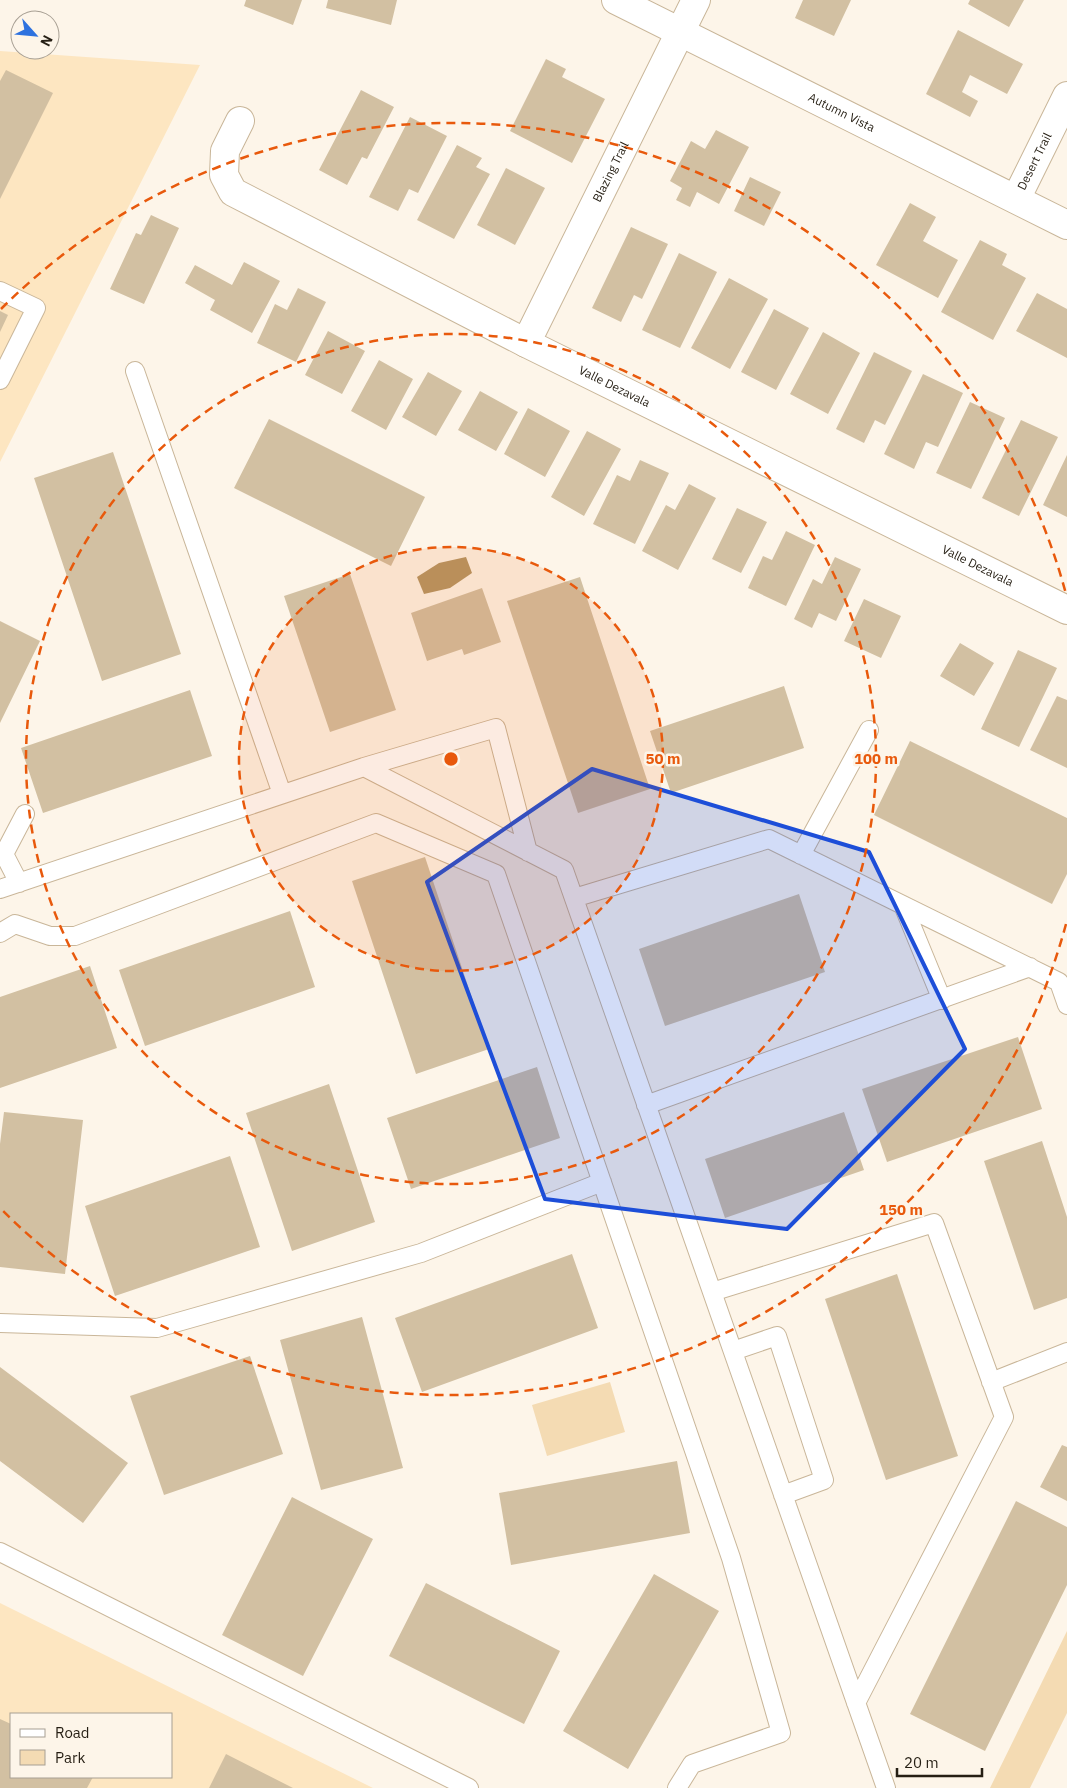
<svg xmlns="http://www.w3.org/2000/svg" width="1067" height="1788" font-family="'IBM Plex Sans',sans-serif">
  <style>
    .built { fill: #fde6c1; fill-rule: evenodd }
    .green { fill: #f4dbb3 }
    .water { fill: #b49766 }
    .building { fill: #d2c0a2 }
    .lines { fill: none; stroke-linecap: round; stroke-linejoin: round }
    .service-casing { stroke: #c9b699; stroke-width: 20 }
    .minor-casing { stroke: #c9b699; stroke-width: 30 }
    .service { stroke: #fff; stroke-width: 18 }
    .minor { stroke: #fff; stroke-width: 28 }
    .marked { fill: #1d4ed8; fill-opacity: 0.2; stroke: #1d4ed8; stroke-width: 4; stroke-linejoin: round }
    .ring { fill: none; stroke: #e8590c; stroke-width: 2.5; stroke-dasharray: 9 6 }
    .labels { text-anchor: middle; stroke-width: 5; stroke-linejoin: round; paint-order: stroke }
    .street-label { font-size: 12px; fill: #251e13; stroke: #fdf5e9 }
    .centre { fill: #e8590c; stroke: #fdf5e9; stroke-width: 2.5 }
    .ring-label { font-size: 15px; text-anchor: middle; font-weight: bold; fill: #e8590c; stroke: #fdf5e9; stroke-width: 5; stroke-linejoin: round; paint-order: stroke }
  </style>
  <rect width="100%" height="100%" fill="#fdf5e9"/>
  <path class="built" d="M0 51 200 65 0 462Z
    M0 1603 373 1788H0ZM11 1714H171V1777H11Z"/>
  <path class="green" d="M610 1382 625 1432 547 1456 532 1405Z
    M1067 1631V1713L1030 1788H990Z"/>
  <path class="water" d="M466 557 472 573 450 588 424 594 417 577 439 563Z"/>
  <path class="building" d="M246 0H302L293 25 244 6Z
    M328 0H397L391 25 326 8Z
    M803 0H851L834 36 795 18Z
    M970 0H1024L1009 27 968 4Z
    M958 30 1023 64 1007 94 970 75 962 92 978 101 970 117 926 94Z
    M546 59 566 69 562 77 605 99 572 163 510 131Z
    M6 70 53 93 0 199V81Z
    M361 90 394 107 367 159 362 157 347 185 319 170Z
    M410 117 447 136 418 193 409 189 398 211 369 197Z
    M716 130 749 147 719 204 697 192 690 207 676 200 682 188 670 181 691 141 705 149Z
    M457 145 482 158 476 167 490 174 454 239 417 220Z
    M506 168 545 188 515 245 477 225Z
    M750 177 781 192 764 226 734 211Z
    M910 203 936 217 923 241 958 260 938 298 876 265Z
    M151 215 179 228 144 304 110 289 136 233 141 235Z
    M631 227 668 244 642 299 634 295 621 322 592 308Z
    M980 240 1007 254 1002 265 1026 278 993 340 941 312Z
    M679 253 717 272 680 348 642 330Z
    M244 262 280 281 252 333 210 310 215 300 185 283 195 265 232 285Z
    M729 278 768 299 730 369 691 348Z
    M298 288 326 302 296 362 257 343 275 304 287 310Z
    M1037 293 1067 309V358L1016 331Z
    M774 309 809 328 776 390 741 372Z
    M0 311 8 315 0 332Z
    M328 331 365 351 342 394 305 375Z
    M823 332 860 353 828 414 790 394Z
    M874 352 912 371 885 425 875 420 864 443 836 429Z
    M379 360 413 379 386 430 351 411Z
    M428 372 462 391 436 436 402 417Z
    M923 374 963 393 938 447 926 442 914 469 884 454Z
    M480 391 518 412 496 451 458 430Z
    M970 402 1005 418 971 489 936 473Z
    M528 408 570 431 545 477 504 454Z
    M269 419 425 497 391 566 234 488Z
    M1021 420 1058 437 1019 516 982 498Z
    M587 431 621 449 584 516 551 497Z
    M113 452 181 654 102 681 34 478Z
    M1067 455V517L1043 505Z
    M640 460 669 473 635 544 593 524 617 475 630 481Z
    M689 484 716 498 678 570 642 551 666 505 675 510Z
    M737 508 767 522 741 573 712 559Z
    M786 531 815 545 786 606 748 588 763 556 772 560Z
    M835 557 861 569 836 621 819 613 812 628 794 619 813 579 822 584Z
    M350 574 396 710 330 732 284 596Z
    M580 577 650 789 578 813 507 601Z
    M482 588 501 642 464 655 462 649 427 661 411 613Z
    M864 599 901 616 881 658 844 641Z
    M0 621 40 641 0 723Z
    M960 643 994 663 974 696 940 676Z
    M1018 650 1057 668 1019 747 981 729Z
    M784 686 804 748 671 793 650 731Z
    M190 690 212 756 43 813 21 748Z
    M1057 696 1067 700V768L1030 750Z
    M910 741 1067 818V874L1052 904 874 815Z
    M425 857 489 1049 416 1074 352 881Z
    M799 894 825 972 665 1026 639 949Z
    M290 911 315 987 145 1046 119 970Z
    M90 966 117 1048 0 1088V997Z
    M1018 1037 1042 1109 887 1162 862 1089Z
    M537 1067 560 1138 411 1189 387 1118Z
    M329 1084 375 1222 292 1251 246 1113Z
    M4 1112 83 1120 65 1274 0 1267V1144Z
    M844 1112 864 1170 725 1218 705 1159Z
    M1042 1141 1067 1217V1298L1034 1310 984 1161Z
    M230 1156 260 1247 115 1296 85 1206Z
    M572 1254 598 1328 422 1392 395 1318Z
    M897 1274 958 1456 886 1480 825 1299Z
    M362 1317 403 1468 321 1490 280 1340Z
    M250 1356 283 1454 164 1495 130 1396Z
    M0 1367 128 1463 83 1523 0 1461Z
    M1062 1445 1067 1447V1501L1040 1487Z
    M677 1461 690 1533 511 1565 499 1493Z
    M292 1497 373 1539 303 1676 222 1635Z
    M1016 1501 1067 1527V1585L985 1751 910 1714Z
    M654 1574 719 1611 628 1769 563 1731Z
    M426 1583 560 1651 524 1724 389 1656Z
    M0 1719 11 1724V1777H93L87 1788H0Z
    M226 1754 293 1788H209Z"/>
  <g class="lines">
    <defs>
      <path id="service" d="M0 291 36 308 0 380
        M135 371 282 794
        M364 767 496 728 528 852
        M801 855 869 730
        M19 883 4 854 25 814
        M0 889 364 767 564 870 886 1788
        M574 898 769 839 1059 982 1067 1005
        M903 905 942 1000
        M0 933 15 924 50 936H75L376 823 496 874 731 1558 781 1733 692 1764 677 1788
        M646 1105 1030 967
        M712 1292 934 1223 1004 1417 856 1703
        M0 1323 157 1328 421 1253 602 1182
        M733 1351 777 1336 824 1480 783 1495
        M991 1382 1067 1352
        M0 1552 469 1788"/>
      <g id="minor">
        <path id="s1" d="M616 0 1067 225"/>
        <path id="s2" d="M240 121 225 151 224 175 233 192 526 343 1067 610"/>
        <path id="s3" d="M1016 199 1067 96"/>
        <path id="s4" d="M526 343 696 0"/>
      </g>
    </defs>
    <use href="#service" class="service-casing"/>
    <use href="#minor" class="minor-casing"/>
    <use href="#service" class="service"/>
    <use href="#minor" class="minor"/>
  </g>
  <path class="marked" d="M592 769 869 852 965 1049 787 1229 545 1199 427 882Z"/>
  <circle cx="451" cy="759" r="212" fill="#e8590c" fill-opacity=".12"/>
  <g class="ring">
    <circle cx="451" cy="759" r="212"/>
    <circle cx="451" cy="759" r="425"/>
    <path d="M1066 924A637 637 0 0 1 1 1209M1 309A637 637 0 0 1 1066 594"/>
  </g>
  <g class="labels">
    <g class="street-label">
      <text dy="4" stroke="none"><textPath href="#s1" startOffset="252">Autumn Vista</textPath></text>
      <text dy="4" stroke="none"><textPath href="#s3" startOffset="42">Desert Trail</textPath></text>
      <text dy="4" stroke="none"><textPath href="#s4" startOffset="191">Blazing Trail</textPath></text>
      <text dy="4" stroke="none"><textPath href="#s2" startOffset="505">Valle Dezavala</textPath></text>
      <text dy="4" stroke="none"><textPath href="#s2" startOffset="910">Valle Dezavala</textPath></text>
    </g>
  </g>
  <circle cx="451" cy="759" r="8" class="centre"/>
  <g class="ring-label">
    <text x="663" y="764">50 m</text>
    <text x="876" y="764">100 m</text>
    <text x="901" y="1215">150 m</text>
  </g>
  <rect x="10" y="1713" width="162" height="65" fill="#fdf5e9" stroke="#a79f93"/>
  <rect x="20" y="1729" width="25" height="8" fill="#ffffff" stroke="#a79f93"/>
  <text x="55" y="1738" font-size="15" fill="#251e13">Road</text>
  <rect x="20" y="1750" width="25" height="15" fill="#f4dbb3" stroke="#a79f93"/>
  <text x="55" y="1763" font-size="15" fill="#251e13">Park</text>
  <g transform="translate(35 35) rotate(117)"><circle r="24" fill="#fdf5e9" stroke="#a79f93"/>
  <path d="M0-4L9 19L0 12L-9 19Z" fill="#2e72df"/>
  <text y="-8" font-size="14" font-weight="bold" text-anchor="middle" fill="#251e13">N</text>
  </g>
  <path d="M897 1768v8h85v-8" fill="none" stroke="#251e13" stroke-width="2.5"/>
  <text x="904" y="1768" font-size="15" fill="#251e13" stroke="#fdf5e9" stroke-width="4" paint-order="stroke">20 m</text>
</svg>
